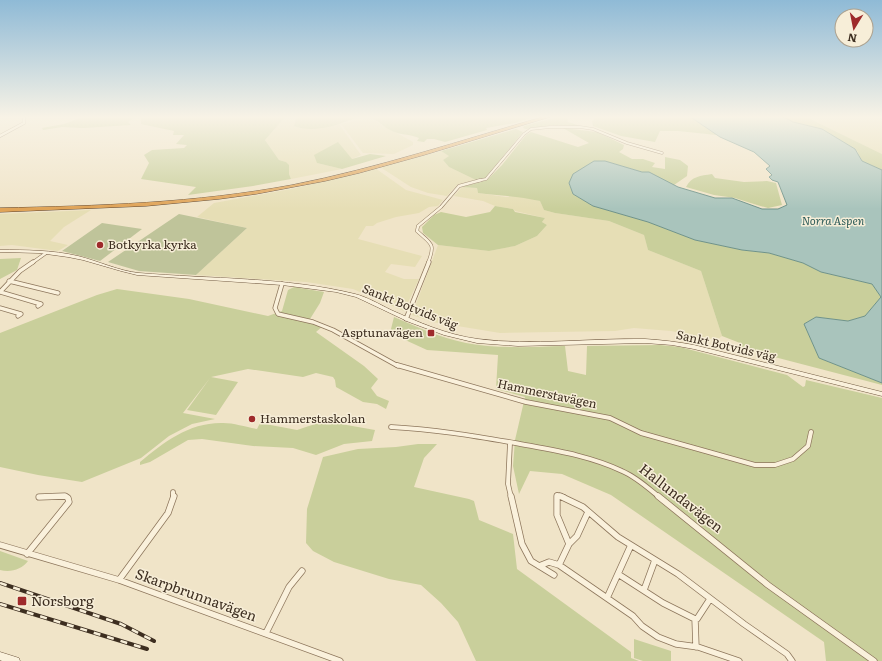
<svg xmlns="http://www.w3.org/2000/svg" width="882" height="661" font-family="Literata,serif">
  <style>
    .farmland { fill: #e6deb5 }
    .green { fill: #c9cf9b }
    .cemetery { fill: #bfc49a }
    .water { fill: #a9c4bc; stroke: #6f938a }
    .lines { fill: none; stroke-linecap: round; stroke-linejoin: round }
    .minor-far4-casing { stroke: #8d765c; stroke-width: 3 }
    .minor-far3-casing { stroke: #8d765c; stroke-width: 3.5 }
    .minor-far2-casing { stroke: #8d765c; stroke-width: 5 }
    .minor-far1-casing { stroke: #8d765c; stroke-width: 5.5 }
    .minor-casing { stroke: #8d765c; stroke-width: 7 }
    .tertiary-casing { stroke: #8d765c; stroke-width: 3.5 }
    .secondary-casing { stroke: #6f573f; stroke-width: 1 }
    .motorway-casing { stroke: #5b4430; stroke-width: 1 }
    .minor-far4 { stroke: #faf1dc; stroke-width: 2 }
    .minor-far3 { stroke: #faf1dc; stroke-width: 2.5 }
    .minor-far2 { stroke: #faf1dc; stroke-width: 3.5 }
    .minor-far1 { stroke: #faf1dc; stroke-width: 4 }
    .minor { stroke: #faf1dc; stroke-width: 5.5 }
    .tertiary { stroke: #faf1dc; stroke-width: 2.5 }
    .secondary { fill: #faf1dc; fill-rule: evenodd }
    .motorway { fill: #e0a458; fill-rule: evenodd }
    .rail-casing { stroke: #3d2e20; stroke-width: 4 }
    .rail { stroke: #f7eed8; stroke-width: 2.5; stroke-dasharray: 7; stroke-linecap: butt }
    .poi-dot { fill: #9e2a2b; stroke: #f7eed8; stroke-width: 1.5 }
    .labels { text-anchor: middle; stroke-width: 3; stroke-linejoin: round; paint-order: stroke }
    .far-water-label { font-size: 11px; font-style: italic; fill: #2f5d5a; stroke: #f7eed8 }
    .poi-label { font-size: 12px; fill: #3d2e20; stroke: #f7eed8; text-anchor: start }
    .street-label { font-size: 12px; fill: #3d2e20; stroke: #f7eed8 }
    .near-street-label { font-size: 14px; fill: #3d2e20; stroke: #f7eed8 }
    .near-poi-label { font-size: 14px; fill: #3d2e20; stroke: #f7eed8; text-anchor: start }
  </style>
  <rect width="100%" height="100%" fill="#f0e4c8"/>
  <path class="farmland" d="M286 116H297L294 126H326L339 124 361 155 352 159 317 163 342 169 291 179 289 174 288 165 286 162 279 160 265 140Z
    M804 116H882V154Z
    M370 118 413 142V145L394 154 363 153 341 124Z
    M441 151 450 156 443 160 449 167 478 181 457 185 447 196 428 193 411 187 380 167Z
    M375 168 406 190 443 200 438 206 429 207 419 213 396 217 377 223 373 226H366L358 239 422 256 415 267 391 264 385 272 404 279H419L404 311 353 289 306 282 196 275 247 228 197 217 214 203 296 188Z
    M462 187 477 188 478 193 506 197 519 196 540 201 544 210 555 213 609 221 644 235 648 250 701 271 722 336 717 340 671 331 634 328 615 331 500 333 433 322 412 315 438 245 489 251 515 246 537 236 547 225 542 222 545 218 515 211 513 209 495 206 483 201 454 196Z
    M91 210 64 227 50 241 68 245 58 251 12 245 0 246V214Z"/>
  <path class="green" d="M86 116H134V118L128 122 131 125 83 128 62 127 43 130 42 128 64 124Z
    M141 116H286L265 140 279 160 286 162 289 165V174L291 179 253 186 188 195 196 187 141 179 149 163 144 155 152 150 184 148 187 145 176 144 184 135H173L174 131 141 124Z
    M297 116H537L515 123 486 128 487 130 445 142 434 139H427L424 142 417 141 419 138C410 134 400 135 392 131 383 127 376 117 365 117 355 117 348 121 339 124 325 129 307 131 294 126Z
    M561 116H567L568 122 580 126 552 125 526 129 523 128 524 126Z
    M599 116H644L664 119 661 116H689L717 135 678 131H660L655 142 621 136 593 126 592 121Z
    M782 116H804L882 154V170L862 161 857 151 822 129 793 122Z
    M563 128 597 132 624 145 623 149 619 152 632 159H643L655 163 652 167 665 169V157L680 160 688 166 687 176 674 185 649 172H642L605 161H594L574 174 569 184 573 194 593 206 648 222 695 240 742 250 769 253 803 263 821 272 872 284 881 297 865 316 848 321 816 317 804 324 819 358 882 383V385L744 349 740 343 722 336 701 271 648 250 644 235 609 221 555 213 544 210 540 201C519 196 499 196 478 193L477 188 462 187 487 180 502 165 526 135 531 132 578 147 589 143Z
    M516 129 523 132 485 179 478 181 449 167 443 160 449 156 441 151Z
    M338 142 352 159 370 154 386 156 342 169 317 163 314 155Z
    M712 174 715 178 744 182 767 181 776 183 782 205 768 208 757 205 735 198 714 195 686 187C692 176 700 176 712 174Z
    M495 206 513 209 515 212 545 218 542 222 547 225 537 236 515 246 489 251 438 245 423 233 422 227 434 215 441 212 466 217 490 212Z
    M21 258 17 270 0 279V259Z
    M294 287 324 292 320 303 310 319 324 325 316 332 364 366 378 379 371 388 377 396 389 401 386 409 377 404 363 402 336 387 335 380 333 377 316 373 303 377 248 369 211 377 238 382 216 415 187 410 210 378 183 413 215 419 192 424 169 436 141 458 82 482 38 475 0 467V333L97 295 117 289 189 299 268 316 282 311 288 290Z
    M394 317C417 327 441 338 466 343 499 349 532 347 565 346L568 371 586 375 587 346 660 345 680 347 787 375 803 387 805 386 806 380 882 398V661H826L824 642 611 495 562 474 530 471 519 494 513 466 515 440 525 397 496 389 498 355 427 350 390 333Z
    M324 421 375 430 372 441 344 444 316 455 293 448 253 446 202 439 188 440 150 462 140 465V462C164 442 190 422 223 423 234 423 246 427 257 429L260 423 297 430Z
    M418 444H437L424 458 414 487 469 499 474 501 479 520 513 534 517 569 631 652V658L639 661H476L458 622 441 603 421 585 389 579 334 562 313 551 306 543 307 509 323 457 358 449 396 447Z
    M0 551 28 561C22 569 11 573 0 570Z
    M634 639 671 651V661H643L634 658Z"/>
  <path class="cemetery" d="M179 214 247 228 196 275 139 271 108 262Z
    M102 223 142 229 100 261 62 251Z"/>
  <path class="water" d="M689 116H782L793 122 822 129 855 149 862 161 882 170V383L819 358 804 324 816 317 848 321 865 316 881 297 872 284 821 272 803 263 769 253 742 250 695 240 648 222 593 206 573 194 569 183 573 174 594 161H605L642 172H649L678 187 715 198H732L762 209H778L787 205 778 182 772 180 769 177 772 175 766 169 770 166 754 152 720 137Z"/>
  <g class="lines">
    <defs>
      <path id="minor-far4" d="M477 181 486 179 524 134 531 129 550 127H580L593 129 627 143 662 153"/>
      <path id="minor-far3" d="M32 263 46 253
        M428 263C436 243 431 244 417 231L418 226 441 207 459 186 481 180"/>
      <path id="minor-far2" d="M9 281 58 293
        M282 284 275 308 278 314 313 322 333 330 398 366
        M0 292 20 271 33 262
        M0 292 41 304 38 306
        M0 308 21 314 18 316
        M406 319 429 262"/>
      <path id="minor-far1" d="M397 365 526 402 610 418 641 433 755 465H775L793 459 808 446 811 432
        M391 427C433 429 474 436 515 443 552 450 588 455 622 471 636 477 647 487 659 497
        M510 443 508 484 511 497
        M173 492V497
        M51 497H66
        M557 497V495L564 497"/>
      <path id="minor" d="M511 496 522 544 531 561 554 575
        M557 496V515L569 544
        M560 496 583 507 618 537 678 574 744 624 787 654 792 661
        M658 496 768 585 874 661
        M0 545 119 580 340 661
        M27 554 69 502 68 498 65 496 39 497
        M559 565 569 544 577 536 588 512
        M539 566 549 562 559 565 633 616 642 626 658 637 676 644 698 647 739 661
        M618 574 663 603 695 619
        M119 580 168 513 174 496
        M644 590 655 560
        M607 598 631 545
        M266 633 289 587 302 571
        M696 647 695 619H697L710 599"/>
      <path id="tertiary" d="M0 136 24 123V116"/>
      <path id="secondary" d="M0 250C26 250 52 250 78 256 98 261 119 271 139 273 210 279 286 277 355 294 367 297 379 304 391 310 418 322 447 335 478 339 533 346 589 338 645 339 661 340 678 342 694 345L882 392V396L694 349 672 345 645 343 518 346 477 343 444 335 409 322 356 297 336 292 282 285 137 275 121 271 83 260 68 257 39 253 0 252Z
        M0 652 19 658 20 661H2L0 660Z"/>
      <path id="motorway" d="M546 116H553L424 155 359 173 325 181 256 194 219 199 146 206 0 212V208C98 206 196 203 292 185 378 168 462 140 546 116Z"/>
    </defs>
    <use href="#minor-far4" class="minor-far4-casing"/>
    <use href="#minor-far3" class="minor-far3-casing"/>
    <use href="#minor-far2" class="minor-far2-casing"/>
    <use href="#minor-far1" class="minor-far1-casing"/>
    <use href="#minor" class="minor-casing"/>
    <use href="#tertiary" class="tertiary-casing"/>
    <use href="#secondary" class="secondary-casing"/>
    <use href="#motorway" class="motorway-casing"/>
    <use href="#minor-far4" class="minor-far4"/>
    <use href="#minor-far3" class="minor-far3"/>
    <use href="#minor-far2" class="minor-far2"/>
    <use href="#minor-far1" class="minor-far1"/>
    <use href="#minor" class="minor"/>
    <use href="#tertiary" class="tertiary"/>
    <use href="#secondary" class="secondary"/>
    <use href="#motorway" class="motorway"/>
    <defs>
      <path id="rail" d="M0 583 121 624 154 641
        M0 604 147 649"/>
    </defs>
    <use href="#rail" class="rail-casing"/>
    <use href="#rail" class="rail"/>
  </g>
  <linearGradient id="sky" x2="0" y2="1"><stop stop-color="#8fbad6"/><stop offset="0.56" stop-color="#f8f3e6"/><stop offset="1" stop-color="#f8f3e6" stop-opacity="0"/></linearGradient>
  <rect width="882" height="209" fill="url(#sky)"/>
  <g class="poi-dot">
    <circle cx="100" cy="245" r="4"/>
    <rect x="427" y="329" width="8" height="8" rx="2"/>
    <circle cx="252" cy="419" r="4"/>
    <rect x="17" y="596" width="10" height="10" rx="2"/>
  </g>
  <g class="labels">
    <g class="far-water-label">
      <text x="833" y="225">Norra Aspen</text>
    </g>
    <g class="poi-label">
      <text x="108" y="249">Botkyrka kyrka</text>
      <text x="423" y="337" text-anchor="end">Asptunavägen</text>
      <text x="260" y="423">Hammerstaskolan</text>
    </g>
    <g class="street-label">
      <text transform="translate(410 307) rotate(22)" y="4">Sankt Botvids väg</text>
      <text transform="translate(726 346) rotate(13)" y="4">Sankt Botvids väg</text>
      <text transform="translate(547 394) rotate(12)" y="4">Hammerstavägen</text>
    </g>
    <g class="near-street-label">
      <text transform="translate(681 498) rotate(38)" y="5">Hallundavägen</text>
      <text transform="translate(196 595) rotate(20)" y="5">Skarpbrunnavägen</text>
    </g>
    <g class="near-poi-label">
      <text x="31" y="606">Norsborg</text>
    </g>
  </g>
  <g transform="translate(854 28) rotate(190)"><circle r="19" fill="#f7eed8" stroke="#ada18e"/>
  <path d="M0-3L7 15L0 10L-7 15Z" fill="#9e2a2b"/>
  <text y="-6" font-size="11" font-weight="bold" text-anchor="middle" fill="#3d2e20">N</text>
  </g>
</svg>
